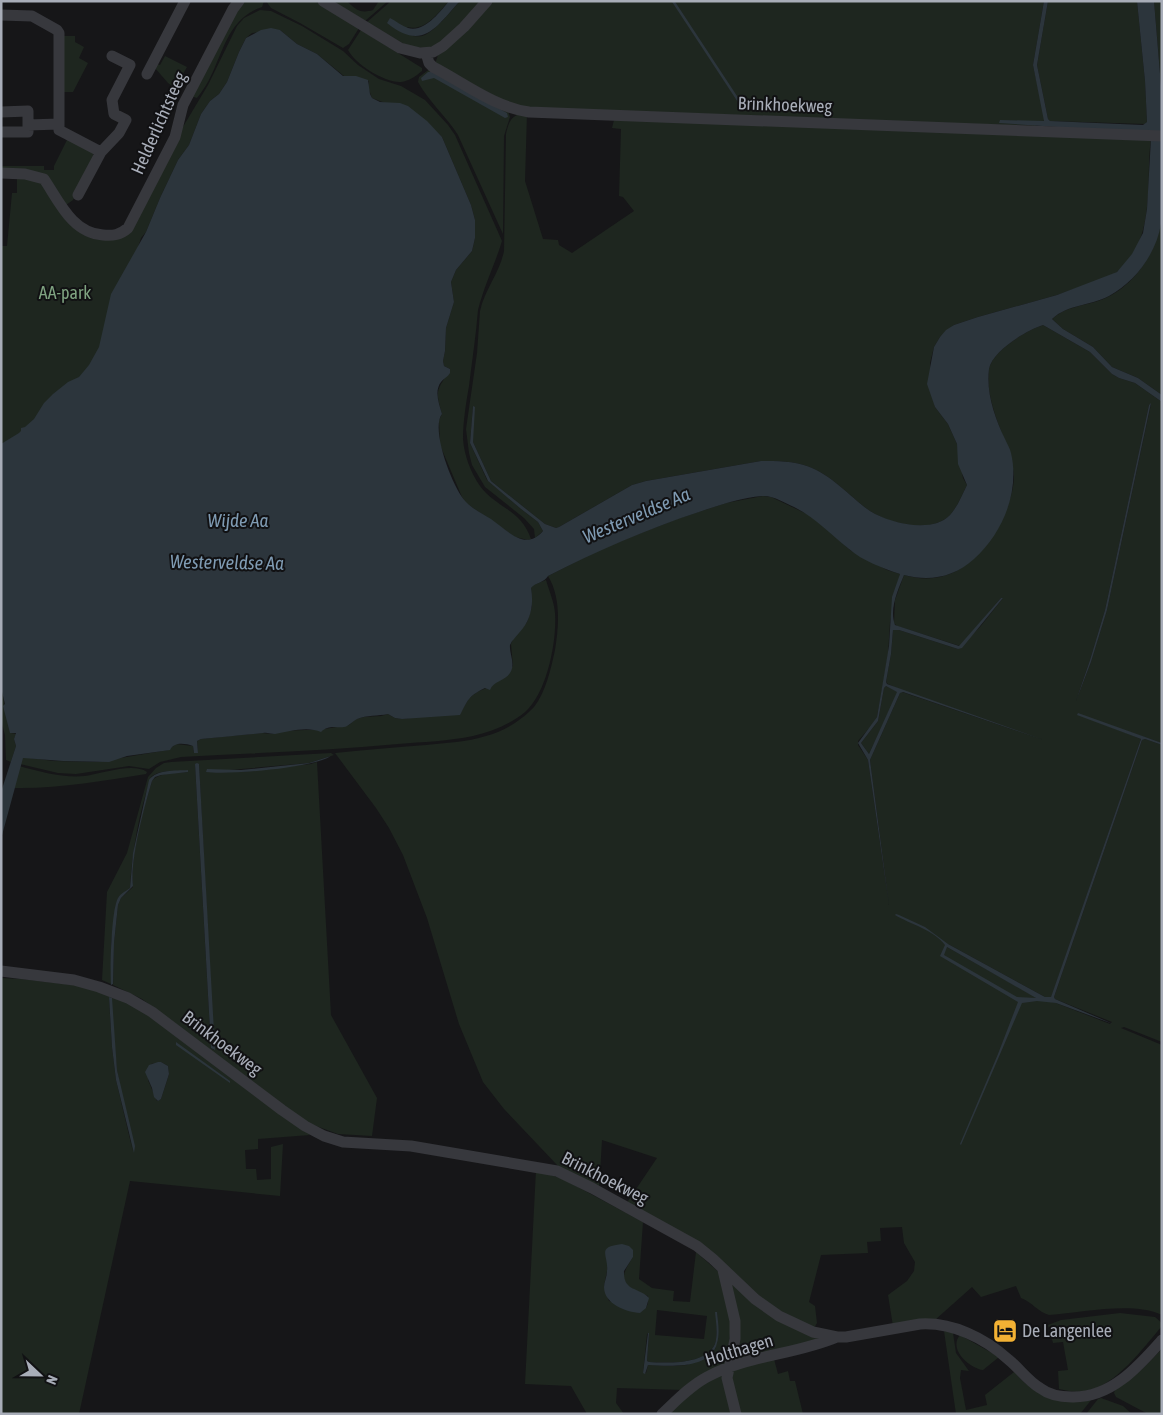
<svg xmlns="http://www.w3.org/2000/svg" width="1163" height="1415" font-family="'Asap Condensed',sans-serif">
  <style>
    .green { fill: #1e261f; fill-rule: evenodd }
    .water { fill: #2c353c; fill-rule: evenodd }
    .lines { fill: none; stroke-linecap: round; stroke-linejoin: round }
    .stream { stroke: #2c353c; stroke-width: 2.5 }
    .minor { stroke: #37383d; stroke-width: 11 }
    .labels { text-anchor: middle; stroke-width: 4; stroke-linejoin: round; paint-order: stroke }
    .street-label { font-size: 18px; fill: #a8adb8; stroke: #111113 }
    .park-label { font-size: 18px; fill: #7fa381; stroke: #111113 }
    .poi-label { font-size: 18px; fill: #a8adb8; stroke: #111113; text-anchor: start }
    .water-label { font-size: 19px; font-style: italic; fill: #7f9bb3; stroke: #111113 }
  </style>
  <rect width="100%" height="100%" fill="#161618"/>
  <path class="green" d="M242 1H264L262 7C220 21 223 69 197 98L191 96Z
    M266 1H315L359 28 349 44 343 48 300 23 271 8Z
    M333 1H347C355 9 360 14 373 10L379 1H388L365 21Z
    M391 1H449C438 13 425 32 407 27L413 36C417 36 421 37 425 35 438 28 450 12 460 1H484L441 44 427 48 409 47 367 22Z
    M490 1H1044L1033 65 1045 120 1035 126 515 107 436 64V61L438 55Z
    M1048 1H1137L1145 81 1147 122 1145 124 1050 121 1048 119 1037 65Z
    M1154 1H1162V98Z
    M260 10 271 11 302 26 343 51 358 65 379 79 401 86 425 100 448 125 455 135 502 241C495 264 484 286 478 310 476 335 472 361 469 386 466 403 463 422 463 439 464 455 471 473 480 486 496 508 521 509 531 539L528 540 515 537 466 503 462 497 440 445 439 420 442 414C434 387 438 391 450 369L444 366 443 361 445 351 446 328 454 302 451 282 456 270 472 251 475 238V220L471 205 442 137 438 133 385 103 372 98 368 87 369 81 344 76 317 54 297 44 280 30 252 33 246 38 239 52 227 82 219 94 210 101 201 114 189 145 178 160 160 198 146 232 141 238 101 364 1 455V246H7L12 193H17V176L39 179 79 230 117 237 208 85 237 26 244 18Z
    M361 30 422 68V71C416 76 409 81 401 82 385 83 355 64 348 50Z
    M62 36H75V42L84 47 79 58 88 63 73 92H62Z
    M165 56 187 67 175 88 168 83 155 68V63L160 65Z
    M431 68 508 111 510 117 504 136 503 234 458 135C446 116 429 102 418 82L419 77Z
    M527 113 525 181 543 239 558 240 559 245 572 253 634 211 623 197 619 196 621 129 612 128 614 120 1151 138C1150 147 1149 156 1149 166 1148 204 1149 253 1111 276L1057 295 978 317 954 325 940 337 934 347 930 363 935 407 948 424 957 444 963 478 967 485C962 495 958 506 950 515 932 534 889 524 870 511 849 496 832 475 807 466 794 461 776 461 761 461L646 481 632 485 559 527 556 528 545 524 491 481 473 442V406L470 443 487 480 521 509 538 522 543 531 535 538 534 529 524 518 485 487 472 465 469 453 466 429 477 353 480 311C485 289 500 272 504 251L506 134C509 120 512 114 527 113Z
    M68 138 93 153 94 159 73 200 66 205 51 186 1 171V166H44V170H54V166Z
    M1162 215V395L1138 378 1112 367 1093 347 1063 329 1052 319C1065 307 1082 306 1098 301 1134 289 1158 251 1162 215Z
    M1043 325 1090 352 1112 374 1119 378 1135 383 1162 402V743L1077 714 1141 739 1051 998 1045 997 948 944 947 947 1037 998 1056 1003 1110 1024 1112 1022 1055 999 1054 997 1142 740 1145 739 1162 745V1042L1124 1027 1121 1028 1162 1045V1315C1132 1301 1082 1313 1049 1315 1038 1312 1032 1302 1021 1298L1016 1286 981 1297 972 1287 935 1320 893 1326 888 1295 907 1281 914 1271 915 1262 904 1243 902 1227 880 1228 881 1241 867 1242 868 1253 821 1255 809 1302 815 1306 817 1323 814 1328 779 1310 751 1290 725 1265 626 1204 657 1158 602 1140 599 1190 558 1166 504 1109 483 1082 459 1024 427 918 403 855 389 828 376 808 335 753C365 750 396 747 426 745 446 743 467 742 486 736 503 732 522 720 534 707 546 692 551 668 555 650 559 626 561 597 548 576L605 547 677 519 726 503 763 496 771 497 809 515 819 522 850 550 887 570 900 574 890 622 888 655 877 717 872 725 858 741V745L868 760 889 905 870 760 900 693 902 692 1044 740 901 690 888 684 886 682 891 654 893 630H899L958 649 980 627 1003 598H1001L960 646 897 626 894 623 895 600 904 575C954 590 986 554 1005 512 1010 501 1014 488 1014 476 1014 470 1011 463 1010 457 1002 429 985 400 989 369 992 351 1027 330 1043 325ZM1151 404 1107 610 1091 662 1076 701 1090 660 1105 610 1149 405Z
    M546 580C549 591 554 601 555 613 557 641 547 693 525 712 511 724 491 732 473 736 449 741 423 742 398 744 326 751 253 753 181 757L160 762 149 769 129 766 76 774 58 773 20 764 22 758 24 757 53 761 97 762 168 750 176 744 193 746 194 753H198L197 741 201 739 262 733 272 734 282 731 305 730H318L349 725 356 719 364 717 381 716 388 714 395 718 402 719 461 712 469 698 477 692 491 686 513 666 511 644 513 639 527 622 532 607 531 588 533 585Z
    M886 686 898 692 869 754 861 743 878 721 884 688Z
    M1 688 11 733 16 734 14 739 16 746 11 762 6 760 5 735 1 720Z
    M331 753 334 755 309 763 207 772H241L311 764 317 762 331 1015 377 1098 372 1136 338 1134 308 1123 142 999 113 985 114 943 118 905 121 898 133 887C130 856 143 810 152 781 159 772 177 773 188 772 175 771 161 769 151 777 139 813 132 850 130 888L119 897 116 904 111 943V984L102 980 107 892 127 853 148 777 156 768 164 763 171 762ZM195 764H199L214 1050 211 1048Z
    M19 766C41 772 63 778 85 776 101 774 133 762 147 772L146 774C102 781 58 789 13 788Z
    M1 978 21 979 91 987 140 1007 310 1135 258 1139V1149L245 1150 246 1169H256L257 1180 271 1179V1147L283 1144 280 1196 130 1181 79 1414H1ZM110 997 117 1070 133 1152 116 1080 112 1047 109 998ZM161 1062 168 1066 169 1074 161 1099 157 1101 148 1080 151 1064Z
    M536 1170 563 1179 643 1222 639 1279 652 1288 674 1291 673 1301 690 1302 696 1252 721 1274 732 1319 726 1364 684 1390 617 1388 616 1403 624 1414H587L571 1386 525 1384ZM633 1257C624 1271 617 1282 636 1291 640 1293 644 1294 648 1296V1303L646 1308 609 1301 604 1286 608 1266ZM657 1310 707 1316 704 1339 655 1335ZM717 1312 718 1331 715 1349 687 1365 672 1366 648 1365 646 1373H643L647 1334 649 1333 647 1361 649 1362C667 1363 706 1365 715 1344 718 1335 716 1322 717 1312Z
    M730 1279 755 1304 825 1337 733 1364Z
    M1120 1313 1155 1317 1162 1323V1326C1143 1348 1116 1386 1086 1391 1077 1393 1068 1391 1059 1389L1058 1371 1068 1370 1063 1342 1053 1343 1048 1325 1061 1320Z
    M944 1331 953 1333 956 1353 969 1371 961 1370 960 1378 966 1410 987 1405 985 1395 1014 1372 1026 1384 1092 1399 1080 1414H956Z
    M960 1335 999 1357 983 1370C969 1368 948 1349 960 1335Z
    M1162 1349V1414H1148L1116 1397 1114 1393 1115 1390 1142 1369Z
    M774 1359 778 1374 788 1371 790 1381H795L803 1414H739L730 1376 734 1368Z
    M723 1373 733 1414H665L688 1393Z
    M1101 1398 1123 1406 1132 1414H1086L1098 1399Z"/>
  <path class="water" d="M449 1H460C436 27 423 52 387 23L390 18C396 21 402 26 408 28 424 33 440 12 449 1Z
    M1044 1H1048L1037 65 1048 119 1050 121 1143 125 1147 122 1145 81 1137 1H1154L1162 98 1161 134 999 123 1000 120 1044 121 1033 65Z
    M271 28 280 30 297 44 317 54 343 76H356L368 80 370 94 372 98 380 102 400 103 408 106 427 121 442 137 471 205 475 220V238L472 251 456 270 451 282 454 302 446 328 445 351 443 361 444 366 450 369V373C448 377 444 378 441 382 434 391 439 404 442 414 430 429 453 489 466 502 473 509 483 514 491 519 507 530 525 552 543 531L538 522 521 509 488 481 470 443 473 406 475 407 473 442 491 481 545 524 556 528 559 527 632 485 646 481 761 461C776 461 794 461 807 466 832 475 849 496 870 511 889 523 932 534 950 515 958 506 962 495 967 485L958 464 957 444 948 424 935 407 927 384 934 347 940 337 946 330 954 325 978 317 1057 295 1117 272 1132 254 1143 233 1147 209 1151 138 1161 139C1163 153 1162 167 1162 181 1162 195 1163 210 1161 224 1156 254 1135 282 1109 296 1090 306 1068 304 1052 319L1063 329 1093 347 1112 367 1138 378 1162 395V402L1135 383 1119 378 1112 374 1090 352 1043 325C1027 330 992 351 989 369 986 393 995 418 1005 439 1007 444 1010 448 1011 453 1020 491 1003 533 974 559 954 577 930 582 904 575 898 590 889 609 895 625L959 646 1001 598H1003L962 648 958 649 899 630H893L891 654 886 682 887 684 1044 740 903 692 900 693 870 760 889 905 868 760 858 743 877 717 889 646 892 597 900 574C882 568 863 561 849 549 830 534 816 518 794 507 785 503 773 495 762 496 741 498 719 505 699 512 647 529 597 551 548 576 544 583 536 582 531 588 534 605 531 620 519 633 516 637 512 640 510 645 509 654 516 664 510 673 505 681 493 681 490 690L485 688C467 697 469 699 460 715L402 719 395 718 388 714C378 716 367 715 357 719 353 721 351 724 347 726 340 730 330 723 321 732 308 726 289 731 275 734 271 734 267 732 263 733 243 735 221 737 201 739L197 741 198 753H194L193 746C184 743 174 742 170 750L127 756 109 762 63 761 23 758 1 839V792L16 746 14 739 16 733H10L3 706 5 704 1 688V444L19 433 21 431V428L25 427 34 419 44 403 53 394 68 382 79 377 89 365 99 347 111 294 146 232 160 198 178 160 189 145 201 114 210 101 219 94 227 82 239 52 246 38 261 30ZM886 686 897 692 869 754 861 743 878 721 884 688Z
    M428 72H433L507 113 508 117 505 118 434 78 422 81 421 78Z
    M1151 403 1107 610 1091 662 1076 701 1090 660 1105 610 1149 405Z
    M1078 713 1162 743V745L1145 739 1142 740 1054 997 1055 999 1113 1024 1056 1003 1037 1001 1022 1003 961 1145 960 1144 998 1054 1018 1002 940 956 945 945C934 930 910 924 895 915L896 914 899 915 925 927 948 944 1045 997H1051L1141 739 1077 715ZM947 947 1036 998 1017 997 944 955Z
    M331 756C313 768 229 775 206 772L207 769 241 770 309 763Z
    M197 763 199 764 215 1050 211 1048 195 764Z
    M188 770V772L161 775 155 777 152 781C144 808 130 859 133 886L121 898 118 905 114 943 113 984 111 985C110 969 111 911 118 898 121 893 126 891 130 888L133 853 149 780C157 769 175 771 188 770Z
    M109 997 112 998 117 1070 135 1146 134 1153 116 1080 112 1047Z
    M176 1042 230 1081V1083L176 1045Z
    M158 1062H161L168 1066 169 1074 161 1099 158 1101 154 1097 152 1088 145 1072 149 1065Z
    M622 1244 629 1246 633 1250V1257L624 1271C623 1292 639 1287 649 1298L646 1308 640 1313C626 1312 604 1304 604 1287 604 1282 607 1277 607 1271 609 1255 595 1247 622 1244Z
    M715 1312H717C718 1322 720 1333 717 1343 711 1370 668 1366 648 1365L645 1374 643 1373 648 1333H649L647 1361 649 1362C667 1363 706 1365 715 1344 718 1334 716 1322 715 1312Z"/>
  <g class="lines">
    <path class="stream" d="M673 1 742 106"/>
    <path class="minor" d="M323 1 400 48 420 53 433 52 443 46 464 27 487 1
      M1 15 32 16 57 30 59 33V130L101 152 119 133 126 120 114 114 112 100 130 65 112 56
      M426 53 429 63 433 67C464 83 494 107 529 112L1162 136
      M147 74 185 1
      M1 112 28 111V125
      M1 132H28V125L59 124
      M1 173 25 174 44 179C59 201 72 233 103 235 113 236 120 235 128 228L175 137 183 105 233 9 239 1
      M78 195 101 152
      M1 971 74 980 99 987 128 998 152 1012 282 1110 305 1126 324 1136 343 1142 411 1146 557 1171 592 1188 697 1246 713 1259 755 1299 779 1316 813 1332 837 1337H846L920 1324C952 1322 985 1338 1009 1360 1020 1369 1028 1381 1040 1388 1049 1395 1061 1397 1072 1397 1111 1398 1138 1367 1162 1340
      M723 1270 735 1321V1339L727 1378 736 1414
      M662 1414C676 1401 690 1386 707 1377 747 1355 795 1355 837 1337"/>
  </g>
  <defs>
    <symbol id="hotel-square" viewBox="-11 -11 22 22"><rect x="-9" y="-9" width="18" height="18" rx="4" fill="#f2b134" stroke="#111113"/><path d="M-6-4.5h1.5V1H6V5H4.5V3h-9V5H-6ZM-4 0a1.8 1.8 0 1 1 3.6 0ZM.5 0V-2.5h3Q6-2.5 6 0Z" fill="#111"/></symbol>
  </defs>
  <g fill-rule="evenodd">
    <use href="#hotel-square" x="991" y="1317" width="28" height="28"/>
  </g>
  <g class="labels">
    <g class="street-label">
      <text transform="translate(785 105) rotate(2)" y="6">Brinkhoekweg</text>
      <text transform="translate(159 123) rotate(-66)" y="6">Helderlichtsteeg</text>
      <text transform="translate(222 1043) rotate(37)" y="6">Brinkhoekweg</text>
      <text transform="translate(605 1178) rotate(27)" y="6">Brinkhoekweg</text>
      <text transform="translate(739 1350) rotate(-17)" y="6">Holthagen</text>
    </g>
    <g class="park-label">
      <text x="65" y="299">AA-park</text>
    </g>
    <g class="poi-label">
      <text x="1022" y="1337">De Langenlee</text>
    </g>
    <g class="water-label">
      <text transform="translate(636 515) rotate(-23)" y="7">Westerveldse Aa</text>
      <text x="238" y="527">Wijde Aa</text>
      <text transform="translate(227 562) rotate(1)" y="7">Westerveldse Aa</text>
    </g>
  </g>
  <rect width="1163" height="1415" fill="none" stroke="#a8adb8" stroke-width="5"/>
  <g transform="translate(40 1375) rotate(112)" stroke="#111113" stroke-width="4" paint-order="stroke">
  <path d="M0-4L9 19L0 12L-9 19Z" fill="#a8adb8"/>
  <text y="-8" font-size="14" font-weight="bold" text-anchor="middle" fill="#a8adb8">N</text>
  </g>
</svg>
